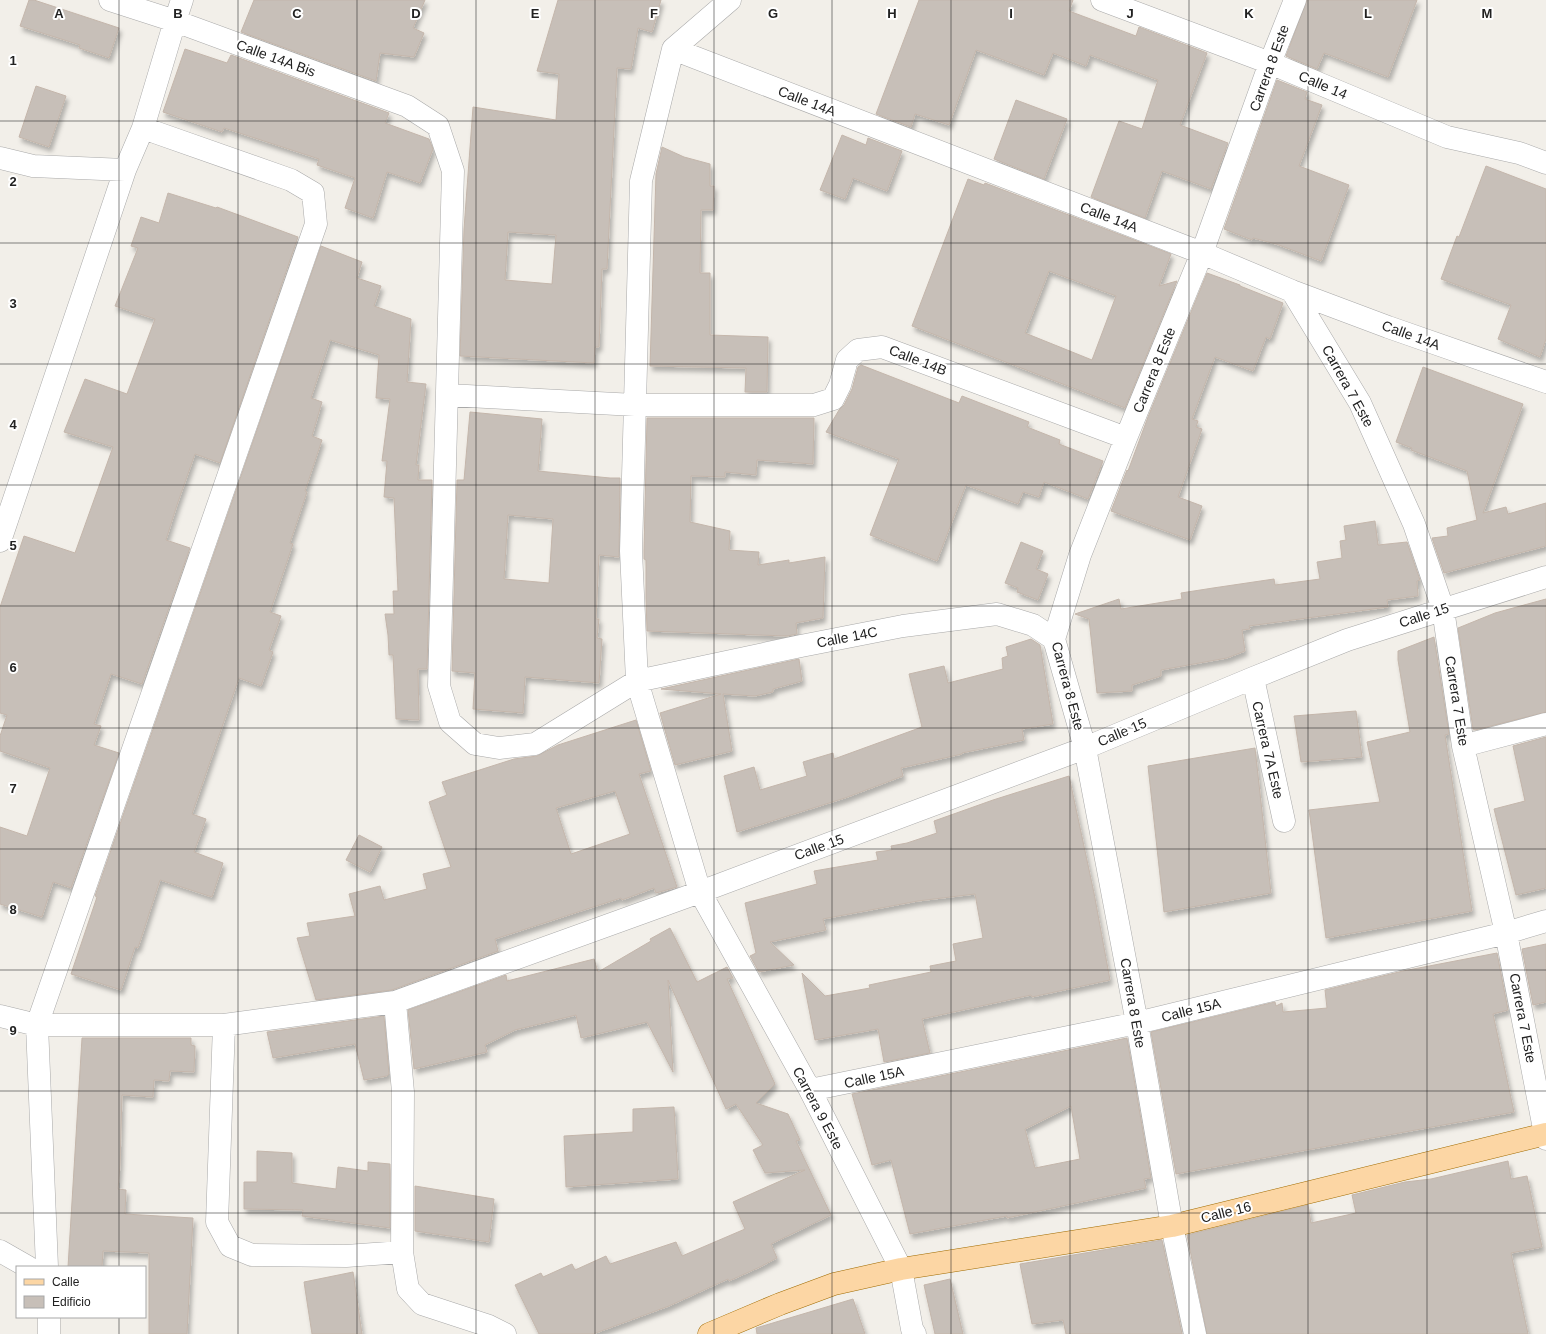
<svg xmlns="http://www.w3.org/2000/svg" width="1546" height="1334" font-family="Helvetica,sans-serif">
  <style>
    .building { fill: #c7bfb8; stroke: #c4b6ab; fill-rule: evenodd; filter: url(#shadow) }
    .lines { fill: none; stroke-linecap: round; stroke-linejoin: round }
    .minor-casing { stroke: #a9a9a9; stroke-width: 23 }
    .major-casing { stroke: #a06b00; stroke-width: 23 }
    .minor { stroke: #fff; stroke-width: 22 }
    .major { stroke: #fcd6a4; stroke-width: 22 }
    .grid { fill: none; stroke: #222; stroke-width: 1; stroke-opacity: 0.55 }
    .labels { text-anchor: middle; stroke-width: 4; stroke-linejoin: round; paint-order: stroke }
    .street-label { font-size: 14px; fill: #222; stroke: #fff }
    .grid-label { font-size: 13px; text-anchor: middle; font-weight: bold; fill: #222; stroke: #fff; stroke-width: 4; stroke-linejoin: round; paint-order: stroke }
  </style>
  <defs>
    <filter id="shadow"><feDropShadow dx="2.5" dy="4.5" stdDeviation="2" flood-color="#0004"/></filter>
  </defs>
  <rect width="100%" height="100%" fill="#f2efe9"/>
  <path class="building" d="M29 0H34L119 28 109 58 79 48 80 45 20 26Z
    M254 0H425L413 28 424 33 414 57 380 53 376 81 241 32Z
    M558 0H661L652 32 638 28 631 69 617 68 607 269H602L599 347H595L594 363 460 356 464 229 473 107 556 120 559 74 537 71ZM508 232 556 235 552 284 505 280Z
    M919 0H1073L1069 11 1136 36 1139 27 1207 53 1180 125 1228 143 1211 189 1162 171 1145 218 1091 197 1119 121 1142 129 1158 80 1090 55 1086 66 1053 53 1044 75 976 50 949 125 915 114 911 127 876 114Z
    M1307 0H1417L1388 77 1324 53 1317 69 1286 56Z
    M185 49 227 63 231 55 389 113 385 123 429 139 433 149 420 183 387 172 373 218 345 208 355 178 317 165 319 159 224 128 222 132 163 112Z
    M1277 80 1307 92 1305 99 1322 105 1299 166 1349 185 1321 261 1276 244 1253 238 1252 240 1224 229Z
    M36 86 66 96 49 147 19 137Z
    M1016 100 1067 119 1044 179 994 159Z
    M842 135 866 145 868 138 902 151 887 191 853 178 845 199 820 190Z
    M662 147 684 157 710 164V186H714L713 210H701L700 273H710V335L768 337 767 392H745L746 368 650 366 656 174Z
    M1486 166 1546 189V339L1540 357 1498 339 1511 305 1441 279 1457 236 1459 237Z
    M968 179 984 185 985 183 1171 254 1159 286 1177 281 1125 408 912 326ZM1049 271 1116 296 1092 360 1025 333Z
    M168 193 216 208 217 207 298 237 220 463 195 454 177 505 166 540 190 548 142 684 111 674 94 724 101 726 94 745 119 753 71 888 53 882 42 917 0 904V827L27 836 50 768 0 751V736L7 715 0 713V607L24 536 75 553 113 447 64 432 85 379 127 394 155 319 115 306 138 248 131 246 141 217 159 223Z
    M321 246 362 262 357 278 381 286 374 306 411 319 407 382 426 384 416 465H419L418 480H432L427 669H418L419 720 396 719 393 655H389L388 635 385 614H394L393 591H398L394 498 384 497 387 461H382L390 399 376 398 379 355 330 340 311 398 322 402 312 436 322 440 305 491 307 492 290 543 293 544 270 612 281 616 269 650 273 652 261 686 239 678 192 814 206 819 194 852 223 863 212 897 160 880 138 948 135 947 121 990 71 974 97 897 95 896Z
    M1207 273 1240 285V286L1283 303 1270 339 1266 337 1253 371 1215 357 1192 419 1198 421 1196 427 1202 429 1178 497 1202 506 1190 540 1111 511 1127 470 1128 471 1148 417Z
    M861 365 959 403 962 396 1029 422 1027 427 1060 440 1059 444 1103 461 1088 499 1044 482 1039 497 1023 492 1018 504 966 485 937 561 870 535 899 459 826 432 839 410 844 405 852 389 858 367Z
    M1423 367 1523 404 1483 513 1506 507 1508 514 1546 503V546L1444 573 1432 538 1448 536 1447 528 1477 520 1467 471 1411 450 1412 448 1396 442Z
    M470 412 542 419 538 471 610 478H620L619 557 599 555 596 619H599L597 638 602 639 599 683 525 677 523 713 473 709 475 673 452 671 457 480H464ZM508 515 553 519 549 583 504 579Z
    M647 418H814L813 464 757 460 756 475 725 472V477L691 476 690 522 730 531 729 550 759 552 758 565 789 560V563L825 557 823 618 796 623 797 634 787 636 647 631 646 598V560L644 559V551Z
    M1375 521 1378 545 1407 542 1420 580 1417 581 1418 596 1387 600 1388 607 1249 626 1250 629 1242 630 1245 651 1227 658 1161 670V676L1132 685V691L1097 693 1089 619 1075 614 1119 599 1121 609 1182 599 1181 593 1213 588 1274 579 1275 585 1320 579 1317 562 1342 558 1340 541 1346 540 1344 526Z
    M1021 542 1043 551 1036 569 1048 574 1038 600 1017 592 1018 588 1005 583Z
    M1546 599V712L1475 730 1473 729 1458 628 1495 613Z
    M1434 637 1449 734 1445 735 1472 911 1326 938 1309 810 1380 802 1367 742 1410 732 1398 660V651Z
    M1031 639 1040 645 1053 724 1022 729 1024 740 962 753V754L901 768 903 776 845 798 737 832 724 776 754 767 760 790 807 776 803 762 833 753 834 759 922 727 909 674 944 666 948 683 1003 669 1002 658 1008 656 1006 647Z
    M799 659 802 681 773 689V692L755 696 723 694 732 751 675 765 660 713 721 694 661 689Z
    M1356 711 1362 757 1301 762 1294 716Z
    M636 720 651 771 639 774 677 887 656 893 654 888 622 900 621 898 495 939 498 951 392 990 316 1000 297 938 310 936 307 923 355 916 349 894 380 886 384 900 427 889 423 874 451 867 429 802 447 795 442 782 514 759 537 756 558 745ZM615 791 630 834 571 854 556 808Z
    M1546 737V888L1516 895 1494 809 1525 801 1513 746Z
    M1255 748 1271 893 1164 912 1148 766Z
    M1069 776 1094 893 1110 980 1032 997 1031 995 922 1019 930 1053 884 1062 878 1029 815 1040 802 973 825 996 870 988 869 985 931 972 930 966 956 961 953 944 983 938 975 894 918 901 823 919 826 930 770 942 794 965 759 972 750 956 756 953 745 903 817 884 814 871 878 860 876 852 892 850 891 846 907 843 937 833 934 821 993 800Z
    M359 835 382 847 370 872 346 860Z
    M670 928 697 982 727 967 733 978 727 979 775 1084 756 1103 788 1114 800 1140 796 1141 831 1215 771 1244 777 1258 760 1267 729 1281 728 1279 669 1306 593 1334H539L515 1285 541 1273 543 1277 572 1264 575 1270 606 1256 610 1264 676 1242 682 1256 745 1229 733 1202 805 1170 765 1173 753 1150 763 1145 736 1104 726 1109 668 980 673 1072 647 1022 581 1038 576 1015 515 1030 485 1045 487 1052 414 1069 408 1010 506 975 507 981 594 959 598 972 651 941 650 939Z
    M1546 944V1002L1533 1005 1522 949Z
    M1497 953 1508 1010 1493 1014 1514 1112 1176 1174 1151 1032 1275 1002 1276 1006 1282 1003 1283 1012 1327 1008 1325 990 1403 971Z
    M384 1016 389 1074 387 1076 364 1080 355 1044 273 1058 267 1032Z
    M82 1038H191V1045L195 1046 194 1072 170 1071 169 1081 154 1080 153 1097 122 1095 120 1165 118 1189 126 1190 125 1214 193 1218 187 1334H149V1253L103 1251 102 1267H68Z
    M1127 1038 1151 1178 1144 1179 1146 1188 1007 1218V1216L910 1234 891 1160 872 1165 852 1094ZM1071 1106 1080 1159 1035 1168 1025 1129Z
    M674 1107 678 1179 566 1187 564 1136 633 1132V1109Z
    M257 1151 292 1153V1183L336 1189 338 1167 368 1171V1162L390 1164V1228L302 1216 303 1210 244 1209V1182H257Z
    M1508 1161 1511 1179 1527 1176 1542 1247 1511 1253 1528 1334H1207L1187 1235 1308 1205 1311 1223 1356 1213 1352 1195 1405 1182 1431 1179Z
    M415 1186 494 1199 489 1242 415 1231Z
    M1162 1240 1182 1334H1066L1063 1320 1032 1324 1020 1264Z
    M353 1272 362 1334H312L304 1282Z
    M950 1279 963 1334H935L924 1285Z
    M853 1299 865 1334H757L756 1328Z"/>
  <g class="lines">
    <defs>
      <path id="minor" d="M110 0 175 21 407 106 438 126 453 171 439 686 450 722 475 744 499 748 535 744 637 681 801 646 903 626 997 614 1033 625 1054 639
        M730 0 673 49 641 181 631 551 637 681 700 892 810 1090 901 1269 912 1329 915 1334
        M1102 0 1270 63 1447 137 1519 153 1546 163
        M673 49 1202 253 1292 291 1388 327 1546 382
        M0 158 33 166 125 170
        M1292 291 1360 403 1414 524 1443 609 1463 746 1506 933 1546 1139
        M448 395 635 405H814L833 399 840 385 847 360 858 350 882 347 1126 438
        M0 541 125 170 143 128 175 21 182 0
        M1253 678 1284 821
        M1463 746 1546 724
        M395 1002 403 1092 402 1252
        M0 1016 37 1025H224L395 1002 700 892 1085 748 1253 678 1347 640 1546 577
        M224 1025 217 1222 230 1246 252 1255 346 1256 402 1252 408 1289 422 1304 489 1326 505 1334
        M810 1090 1137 1023 1506 933 1546 921
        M0 1251 28 1267
        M47 1267 37 1025 316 224 313 193 291 180 143 128
        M49 1317V1334
        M1195 1334 1172 1226 1137 1023 1085 748 1054 639 1080 555 1126 438 1202 253 1270 63 1295 0"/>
      <path id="major" d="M709 1334 780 1304 834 1284 901 1269 1172 1226 1546 1134"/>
    </defs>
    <use href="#minor" class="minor-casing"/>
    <use href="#major" class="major-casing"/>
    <use href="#minor" class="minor"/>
    <use href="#major" class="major"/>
  </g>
  <path class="grid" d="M119 0V1267M238 0V1334M357 0V1334M476 0V1334M595 0V1334M714 0V1334M832 0V1334M951 0V1334M1070 0V1334M1189 0V1334M1308 0V1334M1427 0V1334M0 121H1546M0 243H1546M0 364H1546M0 485H1546M0 606H1546M0 728H1546M0 849H1546M0 970H1546M0 1091H1546M0 1213H1546M119 1317V1334"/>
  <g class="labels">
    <g class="street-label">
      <text transform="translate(276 58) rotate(20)" y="5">Calle 14A Bis</text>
      <text transform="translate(1269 68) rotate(-70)" y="5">Carrera 8 Este</text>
      <text transform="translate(1323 85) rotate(23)" y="5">Calle 14</text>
      <text transform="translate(807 101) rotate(21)" y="5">Calle 14A</text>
      <text transform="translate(1109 217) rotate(21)" y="5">Calle 14A</text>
      <text transform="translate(1411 335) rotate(20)" y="5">Calle 14A</text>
      <text transform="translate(918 360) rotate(21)" y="5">Calle 14B</text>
      <text transform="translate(1154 370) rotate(-68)" y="5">Carrera 8 Este</text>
      <text transform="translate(1348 386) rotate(61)" y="5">Carrera 7 Este</text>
      <text transform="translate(1424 615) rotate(-18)" y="5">Calle 15</text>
      <text transform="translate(847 637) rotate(-11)" y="5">Calle 14C</text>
      <text transform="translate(1068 686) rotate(75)" y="5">Carrera 8 Este</text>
      <text transform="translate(1457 701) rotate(81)" y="5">Carrera 7 Este</text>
      <text transform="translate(1122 732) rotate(-23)" y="5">Calle 15</text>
      <text transform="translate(1268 750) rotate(77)" y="5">Carrera 7A Este</text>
      <text transform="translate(819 847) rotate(-20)" y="5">Calle 15</text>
      <text transform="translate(1133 1003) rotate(80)" y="5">Carrera 8 Este</text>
      <text transform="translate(1191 1010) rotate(-14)" y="5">Calle 15A</text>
      <text transform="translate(1523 1018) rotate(79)" y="5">Carrera 7 Este</text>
      <text transform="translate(874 1077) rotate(-12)" y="5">Calle 15A</text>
      <text transform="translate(818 1108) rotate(62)" y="5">Carrera 9 Este</text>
      <text transform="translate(1226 1212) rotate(-14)" y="5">Calle 16</text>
    </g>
  </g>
  <g class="grid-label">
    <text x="59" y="18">A</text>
    <text x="178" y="18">B</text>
    <text x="297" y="18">C</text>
    <text x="416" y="18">D</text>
    <text x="535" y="18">E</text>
    <text x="654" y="18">F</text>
    <text x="773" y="18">G</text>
    <text x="892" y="18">H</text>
    <text x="1011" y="18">I</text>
    <text x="1130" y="18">J</text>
    <text x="1249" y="18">K</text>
    <text x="1368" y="18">L</text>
    <text x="1487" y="18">M</text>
    <text x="13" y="65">1</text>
    <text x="13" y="186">2</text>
    <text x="13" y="308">3</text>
    <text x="13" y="429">4</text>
    <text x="13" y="550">5</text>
    <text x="13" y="672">6</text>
    <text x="13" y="793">7</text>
    <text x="13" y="914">8</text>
    <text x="13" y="1035">9</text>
  </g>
  <rect x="16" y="1266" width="130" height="52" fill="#ffffff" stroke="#a7a7a7"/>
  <rect x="24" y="1279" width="20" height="6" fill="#fcd6a4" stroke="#a7a7a7"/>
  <text x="52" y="1286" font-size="12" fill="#222222">Calle</text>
  <rect x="24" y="1296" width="20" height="12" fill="#c7bfb8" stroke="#a7a7a7"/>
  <text x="52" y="1306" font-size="12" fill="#222222">Edificio</text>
</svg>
